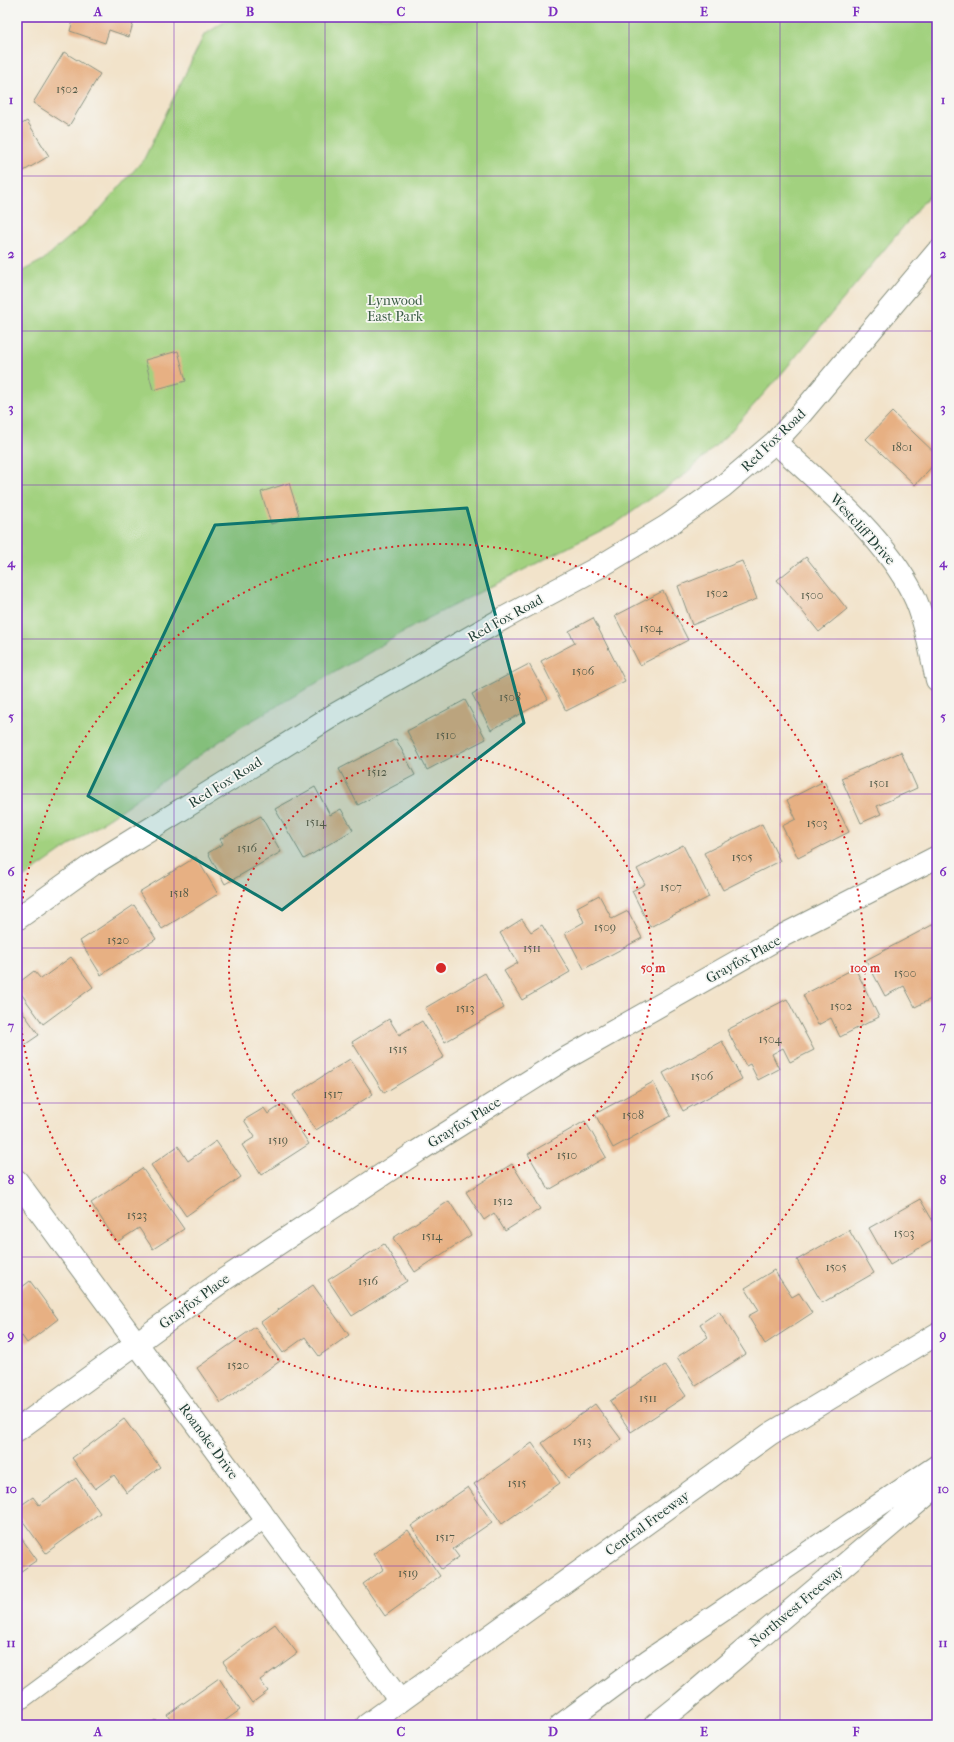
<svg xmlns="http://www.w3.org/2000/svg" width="954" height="1742" font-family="'IM FELL French Canon',serif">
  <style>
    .green { fill: #a2d17f; stroke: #60875a }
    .building { fill: #e7b083 }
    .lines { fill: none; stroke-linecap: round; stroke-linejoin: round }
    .service-casing { stroke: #88907f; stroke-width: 18 }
    .minor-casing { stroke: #88907f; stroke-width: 24 }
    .secondary-casing { stroke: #88907f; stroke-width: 24 }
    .motorway-casing { stroke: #88907f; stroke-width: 24 }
    .service { stroke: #fff; stroke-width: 16 }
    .minor { stroke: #fff; stroke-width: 22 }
    .secondary { stroke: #fff; stroke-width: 22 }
    .motorway { stroke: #fff; stroke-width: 22 }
    .marked { fill: #0f766e; fill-opacity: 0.2; stroke: #0f766e; stroke-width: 3; stroke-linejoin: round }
    .grid { fill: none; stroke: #7b2cbf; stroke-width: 1; stroke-opacity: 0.55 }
    .ring { fill: none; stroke: #d62828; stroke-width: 2; stroke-dasharray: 2 4 }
    .labels { text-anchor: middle; stroke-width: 3.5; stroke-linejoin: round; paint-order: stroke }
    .number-label { font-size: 12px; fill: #515a48 }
    .park-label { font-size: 14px; fill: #395b43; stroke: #f6f6f2 }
    .street-label { font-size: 14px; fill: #1f3d34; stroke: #f6f6f2 }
    .centre { fill: #d62828; stroke: #f6f6f2; stroke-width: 2 }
    .ring-label { font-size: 12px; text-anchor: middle; font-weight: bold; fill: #d62828; stroke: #f6f6f2; stroke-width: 3.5; stroke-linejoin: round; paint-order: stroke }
    .neatline { fill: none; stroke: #7b2cbf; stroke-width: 1.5 }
    .grid-label { font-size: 13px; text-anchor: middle; font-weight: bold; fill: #7b2cbf }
  </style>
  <rect width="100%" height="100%" fill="#f6f6f2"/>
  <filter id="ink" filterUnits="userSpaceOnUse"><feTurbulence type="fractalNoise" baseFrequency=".025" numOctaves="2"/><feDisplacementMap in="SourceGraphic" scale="8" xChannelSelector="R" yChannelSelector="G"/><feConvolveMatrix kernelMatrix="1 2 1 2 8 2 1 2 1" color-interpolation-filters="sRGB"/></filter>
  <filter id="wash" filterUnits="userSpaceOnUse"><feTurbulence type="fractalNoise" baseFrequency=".012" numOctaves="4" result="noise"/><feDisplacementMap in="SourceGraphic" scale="16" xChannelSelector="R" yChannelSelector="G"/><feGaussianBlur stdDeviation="0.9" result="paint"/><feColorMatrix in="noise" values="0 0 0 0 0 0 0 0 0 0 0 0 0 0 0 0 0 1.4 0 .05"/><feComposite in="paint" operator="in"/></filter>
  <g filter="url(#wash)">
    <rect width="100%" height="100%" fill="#f2e3ca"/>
    <path class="green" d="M232 17H937V186L783 372 729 433 684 475 618 522 419 623 236 730 17 882V274L43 260 96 214 144 159 204 35Z"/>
    <g id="blocks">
      <path class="building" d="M74 17H135L129 37 109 30 105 43 70 31Z
        M64 52 100 74 69 126 33 103Z
        M27 121 49 156 17 175V127Z
        M178 351 186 381 153 390 145 360Z
        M892 412 937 455V461L915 485 866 439Z
        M289 483 299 515 271 524 261 492Z
        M937 484V495L933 486Z
        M806 557 847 609 819 632 777 580Z
        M742 561 757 599 692 625 678 586Z
        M663 591 688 640 640 665 615 616Z
        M593 618 625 681 566 711 541 661 575 643 569 631Z
        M529 664 548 699 491 730 472 694Z
        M465 700 486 739 427 770 407 731Z
        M396 739 415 775 358 805 339 769Z
        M901 752 917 788 877 806 881 814 861 823 841 778Z
        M824 781 849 832 798 858 782 826 796 819 787 800Z
        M315 787 330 815 341 809 353 830 304 859 275 809Z
        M261 816 281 852 225 884 208 853 223 844 220 839Z
        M762 824 780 861 723 890 704 853Z
        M683 845 709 897 650 927 632 891 645 884 637 869Z
        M196 857 218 894 162 929 139 892Z
        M599 895 612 919 628 911 642 938 584 969 565 933 584 922 577 907Z
        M134 905 156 939 101 975 80 941Z
        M522 919 531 932 542 925 570 972 522 1000 504 971 518 963 500 933Z
        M934 924 937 929V996L915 1007 904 986 885 996 866 960Z
        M71 957 93 987 43 1024 17 988V984L34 971 41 979Z
        M855 968 879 1017 840 1037 831 1018 818 1025 803 995Z
        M485 973 504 1008 445 1042 425 1008Z
        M787 999 814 1050 790 1062 783 1048 772 1054 779 1069 758 1080 750 1064 746 1066 727 1030Z
        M17 1004 39 1035 17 1050Z
        M389 1019 399 1035 422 1021 444 1057 384 1093 352 1042Z
        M722 1041 742 1079 683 1111 663 1073Z
        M350 1059 373 1094 316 1130 293 1095Z
        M653 1082 671 1116 613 1148 595 1114Z
        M283 1104 309 1144 261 1175 242 1145 255 1137 244 1120 264 1108 268 1114Z
        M585 1121 606 1157 549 1190 528 1154Z
        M216 1141 241 1177 186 1216 151 1165 178 1146 188 1161Z
        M512 1164 540 1209 505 1231 494 1213 484 1220 466 1192Z
        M142 1168 184 1229 153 1249 139 1228 117 1242 91 1203Z
        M920 1199 937 1228V1238L890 1265 869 1228Z
        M449 1201 471 1235 415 1272 393 1238Z
        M849 1230 874 1273 822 1303 797 1260Z
        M384 1244 407 1281 352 1316 328 1280Z
        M774 1270 792 1297 799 1293 812 1313 765 1344 748 1316 759 1310 745 1288Z
        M30 1281 58 1319 27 1343 22 1336 17 1340V1291Z
        M313 1285 349 1335 319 1356 305 1337 283 1353 261 1322Z
        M719 1311 746 1354 696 1386 677 1357 708 1337 700 1324Z
        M255 1327 280 1361 221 1403 197 1368Z
        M665 1365 686 1396 631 1432 610 1401Z
        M595 1404 621 1439 568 1478 542 1443Z
        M124 1419 160 1467 127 1493 114 1475 95 1489 72 1458Z
        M532 1443 560 1483 502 1524 474 1484Z
        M76 1478 100 1513 46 1553 17 1513V1508L33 1497 39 1505Z
        M468 1487 492 1522 453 1549 459 1557 441 1569 411 1526Z
        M408 1530 440 1576 385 1616 363 1584 384 1569 373 1554Z
        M17 1532 37 1560 17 1574Z
        M275 1624 297 1653 260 1680 268 1691 252 1703 223 1662Z
        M219 1678 240 1710 219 1725H174L167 1715Z
        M155 1720 159 1725H148Z"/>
    </g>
  </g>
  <g filter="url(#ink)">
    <use href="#blocks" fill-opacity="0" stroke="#88907f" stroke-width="1"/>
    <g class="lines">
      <defs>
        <path id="service" d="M17 1704 266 1519"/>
        <path id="minor" d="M775 442C822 485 885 537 913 594 925 617 931 655 937 680
          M17 919 92 865 334 715 504 618 601 566 667 526 722 487 775 442 800 415 937 252
          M17 1181 400 1701
          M17 1430 225 1279 418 1151 563 1060 784 935 937 857"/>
        <path id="secondary" d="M367 1725 770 1434 937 1334"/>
        <path id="motorway" d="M561 1725 649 1660 937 1466
          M655 1725 681 1704 937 1486"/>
      </defs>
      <use href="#service" class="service-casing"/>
      <use href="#minor" class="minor-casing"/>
      <use href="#secondary" class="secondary-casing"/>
      <use href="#motorway" class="motorway-casing"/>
      <use href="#service" class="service"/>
      <use href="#minor" class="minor"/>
      <use href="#secondary" class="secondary"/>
      <use href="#motorway" class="motorway"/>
    </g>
  </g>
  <path class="marked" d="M467 508 524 723 282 910 88 796 215 525Z"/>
  <path class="grid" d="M174 17V1725M325 17V1725M477 17V1725M629 17V1725M780 17V1725M17 176H937M17 331H937M17 485H937M17 639H937M17 794H937M17 948H937M17 1103H937M17 1257H937M17 1411H937M17 1566H937"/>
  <g class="ring">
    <circle cx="441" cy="968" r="212"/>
    <path d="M17 964A424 424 0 1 1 17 972"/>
  </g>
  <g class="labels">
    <g class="number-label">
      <text x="67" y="93">1502</text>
      <text x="902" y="451">1801</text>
      <text x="717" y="597">1502</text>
      <text x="812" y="599">1500</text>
      <text x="651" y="632">1504</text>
      <text x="583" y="675">1506</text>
      <text x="510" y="701">1508</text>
      <text x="446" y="739">1510</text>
      <text x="377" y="776">1512</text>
      <text x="879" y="787">1501</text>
      <text x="316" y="826">1514</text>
      <text x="817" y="827">1503</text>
      <text x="247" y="852">1516</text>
      <text x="742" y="861">1505</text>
      <text x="671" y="891">1507</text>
      <text x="179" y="897">1518</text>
      <text x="605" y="931">1509</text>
      <text x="118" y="944">1520</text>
      <text x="532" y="952">1511</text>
      <text x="905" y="977">1500</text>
      <text x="841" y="1010">1502</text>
      <text x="465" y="1012">1513</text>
      <text x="770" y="1043">1504</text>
      <text x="398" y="1053">1515</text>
      <text x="702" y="1080">1506</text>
      <text x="333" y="1098">1517</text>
      <text x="633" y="1119">1508</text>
      <text x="278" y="1144">1519</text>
      <text x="567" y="1159">1510</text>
      <text x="503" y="1205">1512</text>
      <text x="137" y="1219">1523</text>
      <text x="904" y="1237">1503</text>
      <text x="432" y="1240">1514</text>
      <text x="836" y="1271">1505</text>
      <text x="368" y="1285">1516</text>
      <text x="238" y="1369">1520</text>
      <text x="648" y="1402">1511</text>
      <text x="582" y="1445">1513</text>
      <text x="517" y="1487">1515</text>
      <text x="445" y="1541">1517</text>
      <text x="408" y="1577">1519</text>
    </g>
    <g class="park-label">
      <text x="395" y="305">Lynwood<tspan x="395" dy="16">East Park</tspan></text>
    </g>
    <g class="street-label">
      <text transform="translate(773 440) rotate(-44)" y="5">Red Fox Road</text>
      <text transform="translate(863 529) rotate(48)" y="5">Westcliff Drive</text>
      <text transform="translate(505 618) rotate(-29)" y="5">Red Fox Road</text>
      <text transform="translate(225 782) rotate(-32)" y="5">Red Fox Road</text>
      <text transform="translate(743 959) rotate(-29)" y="5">Grayfox Place</text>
      <text transform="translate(464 1122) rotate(-32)" y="5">Grayfox Place</text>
      <text transform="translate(194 1301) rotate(-36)" y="5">Grayfox Place</text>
      <text transform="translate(209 1441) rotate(54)" y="5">Roanoke Drive</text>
      <text transform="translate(647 1523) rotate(-36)" y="5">Central Freeway</text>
      <text transform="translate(796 1606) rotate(-40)" y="5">Northwest Freeway</text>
    </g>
  </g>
  <circle cx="441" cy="968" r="6" class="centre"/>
  <g class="ring-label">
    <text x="653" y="972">50 m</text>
    <text x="865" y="972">100 m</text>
  </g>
  <rect width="954" height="1742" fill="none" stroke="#f6f6f2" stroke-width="44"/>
  <rect x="22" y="22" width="910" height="1698" class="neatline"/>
  <g class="grid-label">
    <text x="98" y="16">A</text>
    <text x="250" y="16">B</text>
    <text x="401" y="16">C</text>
    <text x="553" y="16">D</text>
    <text x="704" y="16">E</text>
    <text x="856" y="16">F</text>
    <text x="11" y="104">1</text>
    <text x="943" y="104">1</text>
    <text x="11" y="258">2</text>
    <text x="943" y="258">2</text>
    <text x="11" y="412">3</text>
    <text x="943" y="412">3</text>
    <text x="11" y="567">4</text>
    <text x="943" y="567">4</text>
    <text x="11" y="721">5</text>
    <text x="943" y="721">5</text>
    <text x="11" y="876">6</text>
    <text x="943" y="876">6</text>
    <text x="11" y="1030">7</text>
    <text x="943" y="1030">7</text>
    <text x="11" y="1184">8</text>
    <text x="943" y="1184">8</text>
    <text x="11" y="1339">9</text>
    <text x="943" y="1339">9</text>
    <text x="11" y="1493">10</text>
    <text x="943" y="1493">10</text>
    <text x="11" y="1647">11</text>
    <text x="943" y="1647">11</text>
    <text x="98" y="1736">A</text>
    <text x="250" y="1736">B</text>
    <text x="401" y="1736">C</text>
    <text x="553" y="1736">D</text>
    <text x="704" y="1736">E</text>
    <text x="856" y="1736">F</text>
  </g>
</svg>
